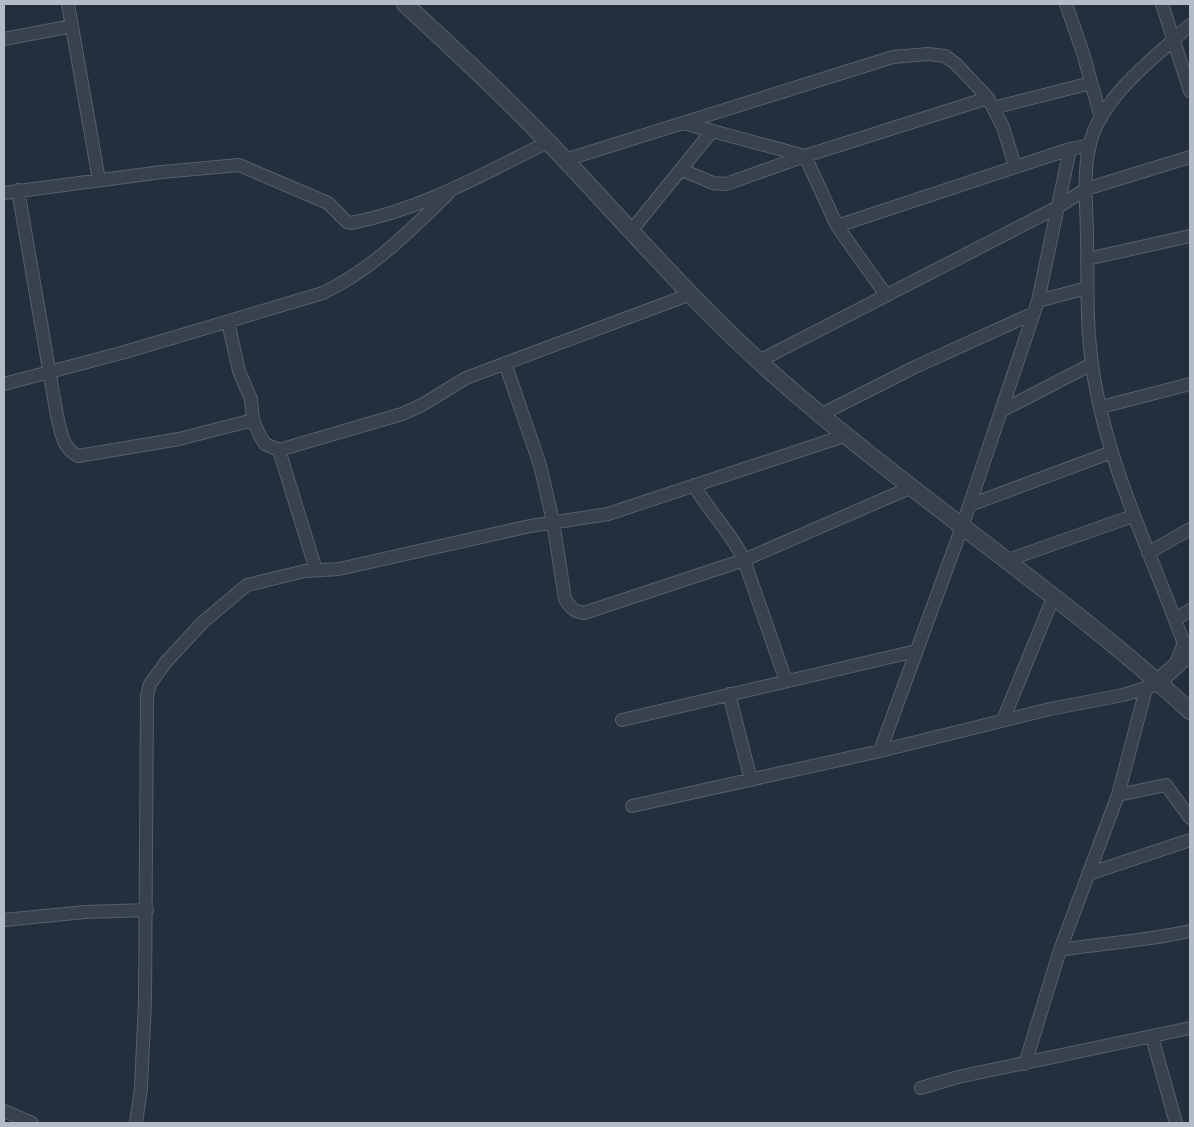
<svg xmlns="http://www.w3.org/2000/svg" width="1194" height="1127" font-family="'Archivo Narrow',sans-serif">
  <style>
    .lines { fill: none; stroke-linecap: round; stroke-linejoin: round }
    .minor-casing { stroke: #565f6c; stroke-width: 14 }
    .tertiary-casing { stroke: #565f6c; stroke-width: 18 }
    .minor { stroke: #38414e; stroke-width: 12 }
    .tertiary { stroke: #38414e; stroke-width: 16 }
  </style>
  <rect width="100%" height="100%" fill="#242f3e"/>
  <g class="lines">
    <defs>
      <path id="minor" d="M68 4 99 180
        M1066 4 1083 53 1101 118
        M1162 4 1190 91
        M1190 25C1158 55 1111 89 1094 131 1081 164 1087 204 1087 239 1088 281 1086 323 1092 364 1106 469 1157 563 1190 661
        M4 39 72 26
        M993 108 1091 83
        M683 123 805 156 837 226 886 295
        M565 160 893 57 928 54 945 56 956 64 988 98 1003 127 1015 166
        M682 170 713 183 726 184 805 156 988 98
        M18 190 57 416C61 431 62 448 78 456L179 439 253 420
        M4 193 162 172 239 165 328 203 347 222 351 223C421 210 485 173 548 142
        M837 226 1070 149
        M631 231 712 131
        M1087 259 1190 236
        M1038 301 1087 288
        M228 322 239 371 251 399 253 420 260 436 265 444 279 450 402 414 422 405 466 378 691 294
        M759 361 1058 207 1086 189 1190 157
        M505 363 540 465 553 521 565 599C570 607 574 612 584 613L744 560 912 487
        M4 384 125 352 323 293C373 269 408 232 448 194
        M1101 407 1190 384
        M1001 411 1092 364
        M822 414 915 367 1034 313
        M279 450 316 570
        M694 485C709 512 731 532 744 560L786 681
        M970 505 1112 452
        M1148 553 1190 529
        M1005 561 1133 516
        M1175 620 1190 610
        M729 694 751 780
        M622 720 916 651
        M1003 720 1053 598
        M880 751 962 527 1038 301 1070 149 1090 145
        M1118 795 1166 785 1190 818
        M632 806 880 751 1050 709 1123 695 1165 682
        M1088 874 1190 840
        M4 920 85 912 147 910
        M1060 950C1103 943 1147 941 1190 931
        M1152 1037 1176 1123
        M1025 1064 1060 950 1118 795 1146 689
        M921 1088 958 1077 1190 1028
        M4 1111 32 1123
        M136 1123 141 1088 145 1000 147 696 150 684 166 662 203 622 247 585 305 571 339 569 530 526 608 514 847 435"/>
      <path id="tertiary" d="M405 4C454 49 504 96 550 144 624 221 693 303 772 373 906 492 1058 590 1190 711
        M1161 679 1178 664 1185 645"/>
    </defs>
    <use href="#minor" class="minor-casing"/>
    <use href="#tertiary" class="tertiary-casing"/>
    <use href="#minor" class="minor"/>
    <use href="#tertiary" class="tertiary"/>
  </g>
  <rect width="1194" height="1127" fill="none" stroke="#b4bcc9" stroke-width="10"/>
</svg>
